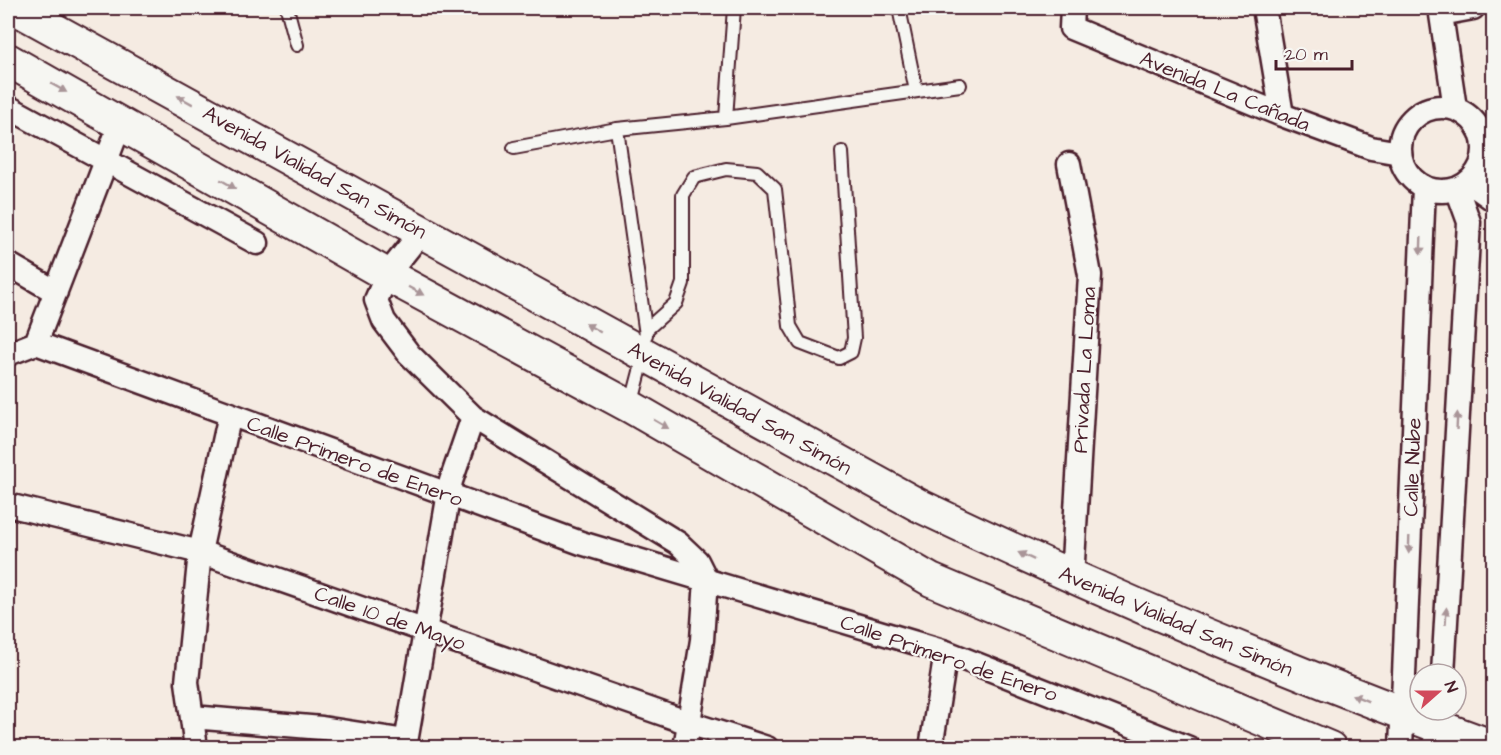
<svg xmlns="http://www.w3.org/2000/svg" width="1501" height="755" font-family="'Architects Daughter',sans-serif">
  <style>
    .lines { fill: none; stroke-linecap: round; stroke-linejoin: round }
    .lane-casing { stroke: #4a1f2b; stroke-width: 16 }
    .street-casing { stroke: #4a1f2b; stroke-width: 27 }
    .secondary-casing { stroke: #4a1f2b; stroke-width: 36 }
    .lane { stroke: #f6f6f2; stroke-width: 12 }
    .street { stroke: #f6f6f2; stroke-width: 22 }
    .secondary { stroke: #f6f6f2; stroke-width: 32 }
    .oneway { fill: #a99598 }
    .labels { text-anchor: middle; stroke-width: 4.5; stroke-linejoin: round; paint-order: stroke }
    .street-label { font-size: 21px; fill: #4a1f2b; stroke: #f6f6f2 }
  </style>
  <rect width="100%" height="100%" fill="#f5ebe2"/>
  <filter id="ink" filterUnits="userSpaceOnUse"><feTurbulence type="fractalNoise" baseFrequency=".0167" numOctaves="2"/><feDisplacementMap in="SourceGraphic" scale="12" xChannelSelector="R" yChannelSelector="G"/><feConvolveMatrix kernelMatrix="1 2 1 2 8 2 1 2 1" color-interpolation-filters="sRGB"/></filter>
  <g filter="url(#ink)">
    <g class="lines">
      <defs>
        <path id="lane" d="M287 8 297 45
          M899 8 916 91
          M726 118 734 8
          M617 129 646 335
          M514 148 617 129 726 118 960 85
          M647 329 676 303 683 283V195L694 177 726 169 757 172 775 189 790 326 800 343 839 358 851 352 854 338 842 152
          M631 406 644 356"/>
        <path id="street" d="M1072 8 1071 28 1282 115 1371 148 1400 153
          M1264 8 1282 115
          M1440 8 1455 108
          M1441 14 1473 8
          M8 107 257 243
          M1400 149a42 42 0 1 1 84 0a42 42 0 1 1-84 0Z
          M1069 164 1090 275 1072 578
          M1469 182 1494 200
          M423 230 387 275 376 300 384 321 409 354 473 417 678 543 697 561 706 579
          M8 264 56 292
          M36 343 121 122
          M8 354 36 343 581 543 946 652 1189 748
          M8 505 200 552 689 723 767 748
          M1443 674 1469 222 1457 189
          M192 717 322 728 406 741
          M196 748 187 682 200 552 230 414
          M405 748 451 481 473 417
          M685 748 702 640 706 579
          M931 748 946 652
          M1401 748 1424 187
          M1434 748 1440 710"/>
        <path id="secondary" d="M15 8 918 505C1106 595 1298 676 1494 747
          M8 60 387 275 631 407 931 580 1330 748"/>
      </defs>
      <use href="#lane" class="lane-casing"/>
      <use href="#street" class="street-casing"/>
      <use href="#secondary" class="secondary-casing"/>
      <use href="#lane" class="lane"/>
      <use href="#street" class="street"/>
      <use href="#secondary" class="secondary"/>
    </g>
    <defs><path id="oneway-solid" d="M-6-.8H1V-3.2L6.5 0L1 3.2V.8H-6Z" transform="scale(1.5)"/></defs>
    <g class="oneway">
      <use href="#oneway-solid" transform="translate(59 88) rotate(29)"/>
      <use href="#oneway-solid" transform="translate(185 100) rotate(-151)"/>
      <use href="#oneway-solid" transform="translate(228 184) rotate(30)"/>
      <use href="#oneway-solid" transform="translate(1421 246) rotate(92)"/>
      <use href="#oneway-solid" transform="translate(416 291) rotate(28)"/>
      <use href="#oneway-solid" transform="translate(593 328) rotate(-150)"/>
      <use href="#oneway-solid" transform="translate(1457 421) rotate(-87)"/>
      <use href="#oneway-solid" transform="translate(661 424) rotate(30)"/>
      <use href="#oneway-solid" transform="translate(1409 545) rotate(92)"/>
      <use href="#oneway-solid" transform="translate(1026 556) rotate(-155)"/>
      <use href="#oneway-solid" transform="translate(1446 616) rotate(-87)"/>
      <use href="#oneway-solid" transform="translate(1360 698) rotate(-158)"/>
    </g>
  </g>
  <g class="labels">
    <g class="street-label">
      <text transform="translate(1225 91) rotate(22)" y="7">Avenida La Cañada</text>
      <text transform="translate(315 172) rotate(29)" y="7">Avenida Vialidad San Simón</text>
      <text transform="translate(1084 370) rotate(-87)" y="7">Privada La Loma</text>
      <text transform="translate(740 408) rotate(29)" y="7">Avenida Vialidad San Simón</text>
      <text transform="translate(355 461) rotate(20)" y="7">Calle Primero de Enero</text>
      <text transform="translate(1412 467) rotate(-88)" y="7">Calle Nube</text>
      <text transform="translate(390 618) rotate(19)" y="7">Calle 10 de Mayo</text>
      <text transform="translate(1176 621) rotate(23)" y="7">Avenida Vialidad San Simón</text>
      <text transform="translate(949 658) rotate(19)" y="7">Calle Primero de Enero</text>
    </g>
  </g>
  <rect width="1501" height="755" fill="none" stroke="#f6f6f2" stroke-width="30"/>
  <rect x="15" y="15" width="1471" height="725" fill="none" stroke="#4a1f2b" stroke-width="2" filter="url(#ink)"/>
  <g transform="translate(1438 692) rotate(69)"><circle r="28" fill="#f6f6f2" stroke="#b1a0a2" stroke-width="1.5"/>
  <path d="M0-4.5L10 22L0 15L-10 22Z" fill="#d1495b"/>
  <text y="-9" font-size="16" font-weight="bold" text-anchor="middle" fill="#4a1f2b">N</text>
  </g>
  <path d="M1276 60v9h76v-9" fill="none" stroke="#4a1f2b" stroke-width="3"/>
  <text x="1285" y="60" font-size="18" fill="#4a1f2b" stroke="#f6f6f2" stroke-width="4.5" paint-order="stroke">20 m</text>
</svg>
